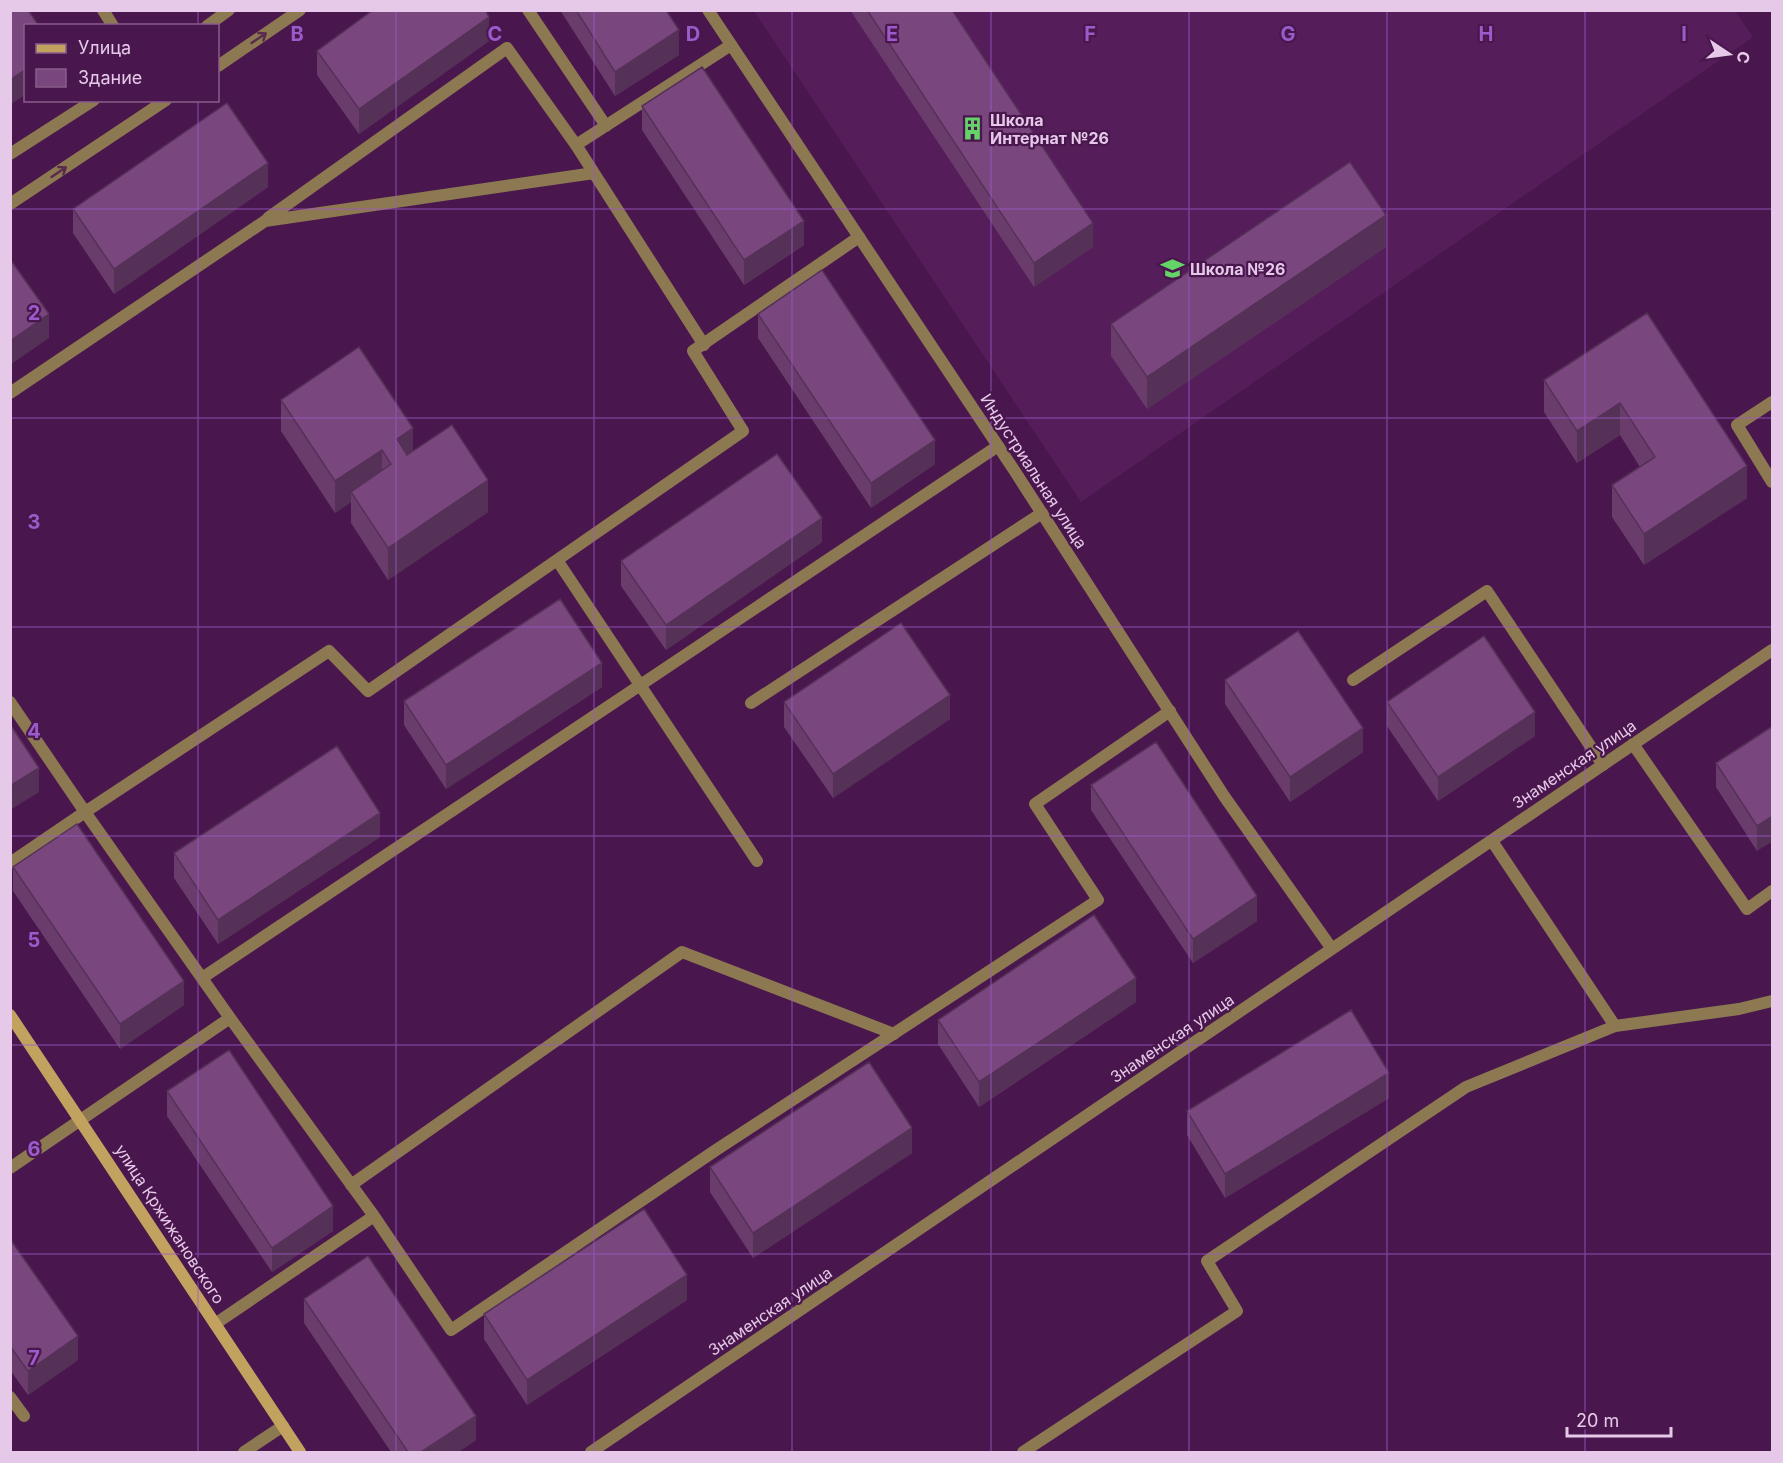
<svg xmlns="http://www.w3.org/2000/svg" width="1783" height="1463" font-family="Inter,sans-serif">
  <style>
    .built { fill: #551e5a }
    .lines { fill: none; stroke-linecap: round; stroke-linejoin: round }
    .lane { stroke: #8d7951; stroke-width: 12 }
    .street { stroke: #8d7951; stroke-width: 12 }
    .secondary { stroke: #c3a25f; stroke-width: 12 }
    .wall { fill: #693c6c }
    .shaded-wall { fill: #553158 }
    .building { fill: #7a467e; stroke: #553158; stroke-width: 1.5 }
    .oneway { stroke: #572b4e }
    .grid { fill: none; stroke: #9b5bcb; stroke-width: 1.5; stroke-opacity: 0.55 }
    .labels { text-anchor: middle; stroke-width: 4.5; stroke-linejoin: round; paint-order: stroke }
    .poi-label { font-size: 16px; font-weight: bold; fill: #e6c9e8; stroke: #49174d; text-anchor: start }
    .street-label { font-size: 16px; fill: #e6c9e8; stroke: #49174d }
    .grid-label { font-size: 20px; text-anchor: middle; font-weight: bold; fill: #9b5bcb; stroke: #49174d; stroke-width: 4.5; stroke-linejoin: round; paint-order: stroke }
  </style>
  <rect width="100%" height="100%" fill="#49174d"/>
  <path class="built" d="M1734 10 1753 37 1081 502 754 11Z"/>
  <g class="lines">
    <path class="lane" d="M528 10 606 126
      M268 218 507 48 576 145
      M704 345 576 145 731 45
      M10 393 265 221 594 173
      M1772 402 1737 425 1772 482
      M557 560 757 861
      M1353 680 1487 591 1603 765
      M10 702 85 812 10 863
      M751 703 1042 513
      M1633 744 1747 909 1772 891
      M1492 841 1615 1026
      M202 978 998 446
      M230 1018 374 1216
      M10 1168 230 1018 85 812 329 651 368 691 743 431 693 351 859 237
      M351 1185 682 952 894 1034
      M215 1324 374 1216 451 1330 716 1150 1098 900 1035 804 1170 711
      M10 1397 24 1416
      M244 1452 283 1426
      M1023 1452 1237 1311 1207 1261 1466 1087 1615 1026 1739 1009 1772 1001"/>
    <path class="street" d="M103 10 113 26
      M708 10 1014 470 1224 796 1332 949
      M207 26 229 10
      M218 66 300 10
      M10 154 94 100
      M10 204 166 100
      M591 1452 1772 650"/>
    <path class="secondary" d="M10 1015 300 1452"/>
  </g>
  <path class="wall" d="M560 10H666L679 55 615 96Z
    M850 10H952L1093 247 1034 287Z
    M489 41 359 134 317 75V51Z
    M642 106 804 245 744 285 642 130Z
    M268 187 114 294 73 233V209Z
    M1386 247 1147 409 1111 356V324Z
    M1647 313 1747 498 1644 565 1612 517V485L1640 467 1620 435 1577 463 1544 412V380Z
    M758 314 935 464 871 508 758 338Z
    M281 400 413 451 488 512 388 580 351 523V502L335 513 281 431Z
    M822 542 666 650 621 586V561Z
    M1225 680 1363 752 1290 802 1225 704Z
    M602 687 446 789 404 725V701Z
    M784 702 950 719 833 798 784 727Z
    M1387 702 1535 736 1438 801 1387 726Z
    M1773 726 1757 851 1716 787V763Z
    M1091 785 1257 921 1193 963 1091 810Z
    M380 837 218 944 174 878V853Z
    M13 867 184 1005 120 1049 13 891Z
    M1136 1002 979 1107 938 1044V1020Z
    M167 1091 333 1231 272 1272 167 1116Z
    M1389 1098 1225 1198 1187 1135V1111Z
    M912 1153 753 1258 710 1192V1167Z
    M10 1239 78 1360 28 1395 10 1370Z
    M304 1299 476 1440 458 1452H391L304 1323Z
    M687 1300 527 1405 484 1339V1314Z"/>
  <path class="shaded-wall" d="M489 17V41L359 134V109Z
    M679 30V55L615 96V72Z
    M26 69V94L10 105V80Z
    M268 163V187L114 294V269Z
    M1386 215V247L1147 409V377Z
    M804 221V245L744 285V260Z
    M1093 223V247L1034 287V263Z
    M49 314V338L10 365V341Z
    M1620 403V435L1577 463V431Z
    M413 428V459L397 471V439Z
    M935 440V464L871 508V483Z
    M382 450V481L351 492V502L335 513V481Z
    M1747 466V498L1644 565V534Z
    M488 480V512L388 580V548Z
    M822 518V542L666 650V625Z
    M602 663V687L446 789V765Z
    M950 695V719L833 798V774Z
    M1535 712V736L1438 801V777Z
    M1363 728V752L1290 802V777Z
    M39 768V792L10 810V786Z
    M380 813V837L218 944V920Z
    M1773 816V841L1757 851V826Z
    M1257 896V921L1193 963V939Z
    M1136 978V1002L979 1107V1082Z
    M184 981V1005L120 1049V1024Z
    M1389 1073V1098L1225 1198V1174Z
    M912 1128V1153L753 1258V1233Z
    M333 1206V1231L272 1272V1248Z
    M687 1275V1300L527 1405V1380Z
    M78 1336V1360L28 1395V1371Z
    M476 1416V1440L458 1452H421Z"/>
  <path class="building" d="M10 10H28L39 26H26V69L10 80Z
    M373 10H485L489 17 359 109 317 51Z
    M576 10H666L679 30 615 72Z
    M867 10H952L1093 223 1034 263Z
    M702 67 804 221 744 260 642 106Z
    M227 103 268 163 114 269 73 209Z
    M1350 162 1386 215 1147 377 1111 324Z
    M10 259 49 314 10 341Z
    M822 270 935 440 871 483 758 314Z
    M1647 313 1747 466 1644 534 1612 485 1655 457 1620 403 1577 431 1544 380Z
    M359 347 413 428 397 439 407 455 452 425 488 480 388 548 351 492 391 464 382 450 335 481 281 400Z
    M777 454 822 518 666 625 621 561Z
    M560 599 602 663 446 765 404 701Z
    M901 623 950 695 833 774 784 702Z
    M1298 631 1363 728 1290 777 1225 680Z
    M1484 636 1535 712 1438 777 1387 702Z
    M10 724 39 768 10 786Z
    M1773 726V816L1757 826 1716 763Z
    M1156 742 1257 896 1193 939 1091 785Z
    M337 746 380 813 218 920 174 853Z
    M77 824 184 981 120 1024 13 867Z
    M1094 915 1136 978 979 1082 938 1020Z
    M1351 1010 1389 1073 1225 1174 1187 1111Z
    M229 1050 333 1206 272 1248 167 1091Z
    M869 1062 912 1128 753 1233 710 1167Z
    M644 1209 687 1275 527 1380 484 1314Z
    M10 1239 78 1336 28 1371 10 1346Z
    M368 1256 476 1416 421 1452H408L304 1299Z"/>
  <defs><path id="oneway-shaft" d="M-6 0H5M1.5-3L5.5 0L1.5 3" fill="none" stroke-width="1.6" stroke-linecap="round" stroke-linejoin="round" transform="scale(1.5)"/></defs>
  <g class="oneway">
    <use href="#oneway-shaft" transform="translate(259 38) rotate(-34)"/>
    <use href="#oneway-shaft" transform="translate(59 172) rotate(-34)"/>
  </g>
  <path class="grid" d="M198 10V26M396 10V1452M594 10V1452M792 10V1452M991 10V1452M1189 10V1452M1387 10V1452M1585 10V1452M198 100V1452M10 209H1772M10 418H1772M10 627H1772M10 836H1772M10 1045H1772M10 1254H1772"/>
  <defs>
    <symbol id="building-bare" viewBox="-9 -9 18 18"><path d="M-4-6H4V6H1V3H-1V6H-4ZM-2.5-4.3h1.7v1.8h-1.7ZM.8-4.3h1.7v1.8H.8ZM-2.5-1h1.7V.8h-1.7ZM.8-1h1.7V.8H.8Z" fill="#64d468" stroke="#49174d" stroke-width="2.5" paint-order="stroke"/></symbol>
    <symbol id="school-bare" viewBox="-9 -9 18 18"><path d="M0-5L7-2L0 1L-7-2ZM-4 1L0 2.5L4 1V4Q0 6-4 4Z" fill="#64d468" stroke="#49174d" stroke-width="2.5" paint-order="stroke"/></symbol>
  </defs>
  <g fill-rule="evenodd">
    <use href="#building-bare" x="956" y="112" width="33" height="33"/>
    <use href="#school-bare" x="1156" y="252" width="33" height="33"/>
  </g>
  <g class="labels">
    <g class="poi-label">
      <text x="990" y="126">Школа<tspan x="990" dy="18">Интернат №26</tspan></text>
      <text x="1190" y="275">Школа №26</text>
    </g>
    <g class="street-label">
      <text transform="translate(1034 471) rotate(57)" y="6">Индустриальная улица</text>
      <text transform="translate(1574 764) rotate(-34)" y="6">Знаменская улица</text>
      <text transform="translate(1172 1038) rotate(-34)" y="6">Знаменская улица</text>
      <text transform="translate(170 1224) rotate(57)" y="6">улица Кржижановского</text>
      <text transform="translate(770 1311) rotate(-34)" y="6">Знаменская улица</text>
    </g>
  </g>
  <g class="grid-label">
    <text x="297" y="41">B</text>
    <text x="495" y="41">C</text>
    <text x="693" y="41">D</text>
    <text x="892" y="41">E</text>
    <text x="1090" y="41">F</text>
    <text x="1288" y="41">G</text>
    <text x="1486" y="41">H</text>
    <text x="1684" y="41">I</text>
    <text x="34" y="320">2</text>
    <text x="34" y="529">3</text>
    <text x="34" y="738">4</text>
    <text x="34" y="947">5</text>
    <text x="34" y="1156">6</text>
    <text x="34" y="1365">7</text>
  </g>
  <rect width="1783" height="1463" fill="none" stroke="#e6c9e8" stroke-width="24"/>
  <rect x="24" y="24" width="195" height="78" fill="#49174d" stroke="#885e8b" stroke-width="1.5"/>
  <rect x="36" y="44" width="30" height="9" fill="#c3a25f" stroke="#885e8b" stroke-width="1.5"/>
  <text x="78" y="54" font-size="18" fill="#e6c9e8">Улица</text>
  <rect x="36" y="69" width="30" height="18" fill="#7a467e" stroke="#885e8b" stroke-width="1.5"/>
  <text x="78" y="84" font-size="18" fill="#e6c9e8">Здание</text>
  <g transform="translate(1729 54) rotate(103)" stroke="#49174d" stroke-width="4.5" paint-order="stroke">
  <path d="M0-4.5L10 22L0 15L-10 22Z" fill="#e6c9e8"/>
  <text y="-9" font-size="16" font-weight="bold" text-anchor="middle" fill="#e6c9e8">С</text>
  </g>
  <path d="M1567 1427v9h104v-9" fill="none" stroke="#e6c9e8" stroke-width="3"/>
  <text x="1576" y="1427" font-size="18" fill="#e6c9e8" stroke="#49174d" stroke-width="4.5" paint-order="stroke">20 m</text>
</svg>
